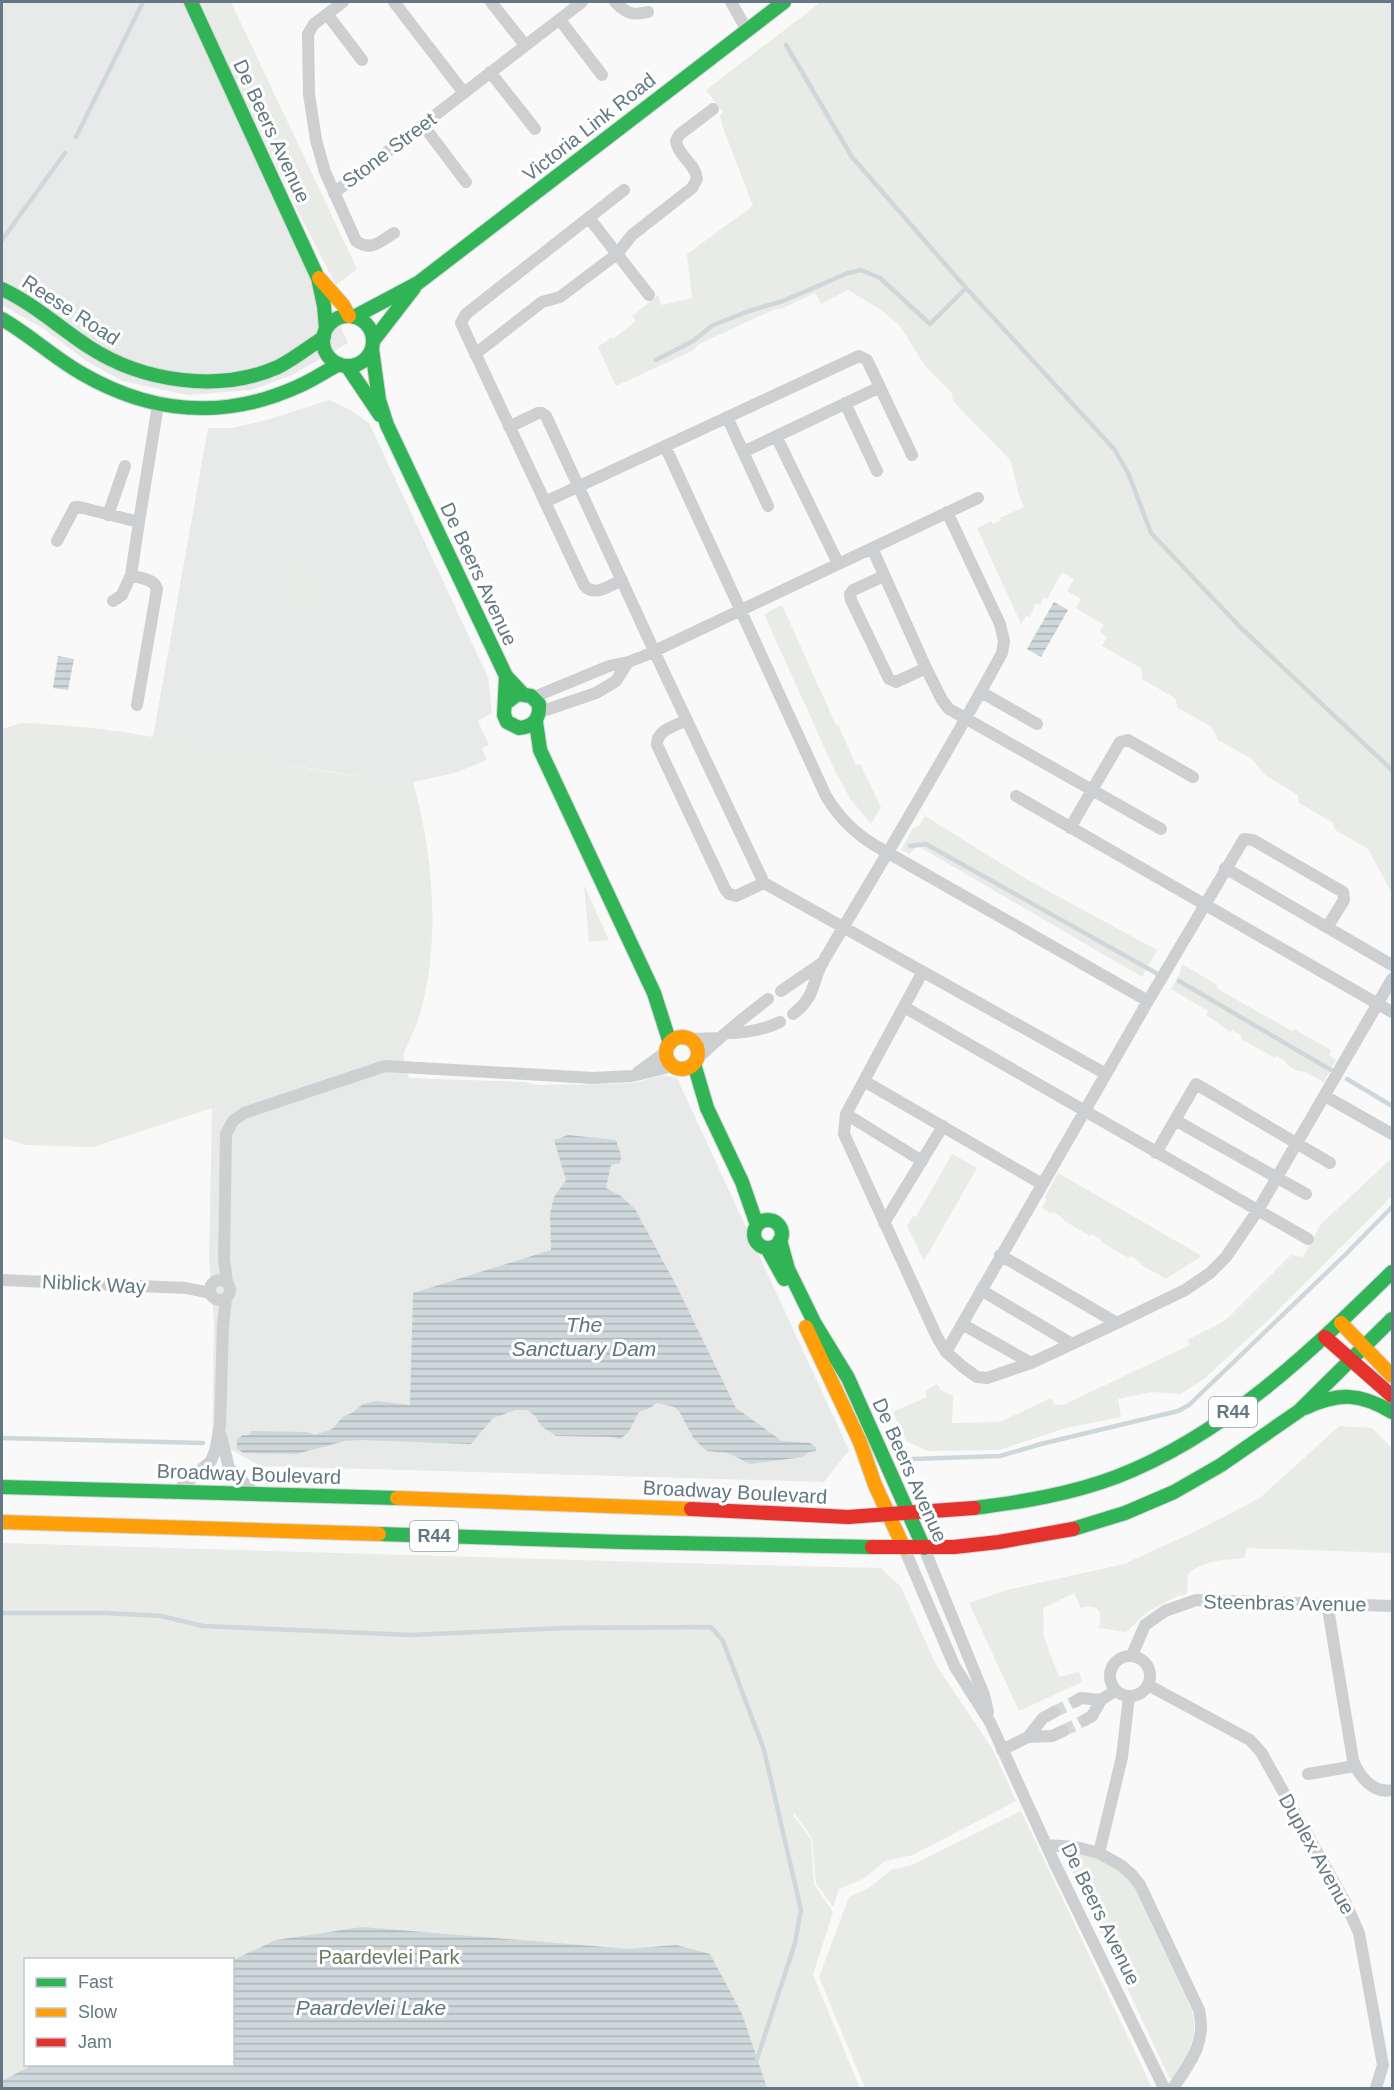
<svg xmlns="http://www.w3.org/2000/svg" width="1394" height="2090" font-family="Helvetica,sans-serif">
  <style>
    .built { fill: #e8eaea }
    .green { fill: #e8ebe6; fill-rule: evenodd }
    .water { fill: url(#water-rules) }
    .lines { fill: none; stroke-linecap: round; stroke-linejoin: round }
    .stream { stroke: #ced7da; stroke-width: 4.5 }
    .street-tunnel { stroke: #d4d9dc; stroke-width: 12; stroke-dasharray: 12 6; stroke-linecap: butt }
    .fast-casing { stroke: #d6d7d8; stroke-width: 16 }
    .slow-casing { stroke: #d6d7d8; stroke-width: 16 }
    .jam-casing { stroke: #d6d7d8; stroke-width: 16 }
    .street { stroke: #cecfd0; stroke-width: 12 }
    .fast { stroke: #30b455; stroke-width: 14 }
    .slow { stroke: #ff9f0a; stroke-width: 14 }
    .jam { stroke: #e5322d; stroke-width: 14 }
    .labels { text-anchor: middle; stroke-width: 6; stroke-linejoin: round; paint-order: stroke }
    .shield { fill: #fff; stroke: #92a0a9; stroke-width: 1.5 }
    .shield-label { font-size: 18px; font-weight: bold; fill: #637884 }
    .street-label { font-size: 20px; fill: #637884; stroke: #fff }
    .park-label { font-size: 20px; fill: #697b63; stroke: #fff }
    .water-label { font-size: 21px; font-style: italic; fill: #5e777e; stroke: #fff }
  </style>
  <defs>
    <pattern id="water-rules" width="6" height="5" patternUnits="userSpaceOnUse" patternTransform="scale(1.5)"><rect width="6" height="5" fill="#ced7da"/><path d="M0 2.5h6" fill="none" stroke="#abb3b6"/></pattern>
  </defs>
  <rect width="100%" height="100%" fill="#f9f9f9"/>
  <path class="built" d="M2 2H188L348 343 292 375 252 390 188 395 122 381 85 360 44 329 2 305Z
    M329 400 350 410 369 423 488 677 492 713 478 721 489 745 482 748 487 760 455 773 413 782 381 780 291 765 153 737 208 428H232L267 420Z
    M384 1055H403L409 1078 524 1082 537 1085 610 1084 633 1083 663 1075 677 1078 849 1450 824 1482 260 1466 212 1439 214 1321 209 1261 212 1111Z"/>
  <path class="green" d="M199 2H231L357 269 336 285 298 212Z
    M821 2H1392V893L1368 849 1335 830 1332 822 1299 803 1298 795 1265 775 1252 759 1218 740 1212 727 1178 708 1175 698 1142 679 1141 668 1102 646 1107 637 1100 632 1104 625 1076 608 1081 599 1067 591 1074 579 1062 572 1047 599 1044 597 1040 605 1036 603 1030 617 1026 616 1021 624 977 528 991 521 993 524 1001 520 1000 518 1024 507 1018 492 1011 461 953 401 952 393 925 366 900 326 881 310 848 290 821 304 815 293 781 309H775L697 345 694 350 616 386 598 347 612 337 613 339 636 321 632 316 658 295 661 305 692 298 687 254 753 206 723 128 720 115 723 112 706 90Z
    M297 545 328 611 338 608 342 616 289 607Z
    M782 605 836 725 838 724 856 765 860 764 881 807 871 824 851 800 834 769 764 614Z
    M22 723C66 725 110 729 153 737 240 752 325 777 413 782 433 850 441 945 420 1013 416 1028 409 1041 403 1055H384L212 1111V1108L93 1147 25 1145 2 1137V729Z
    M925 816 1026 879 1157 950 1142 977 918 846 909 854 901 850 913 828 919 826Z
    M584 885 609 940 589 942Z
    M1182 964 1217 985 1216 988 1292 1031 1294 1029 1331 1050 1329 1055 1336 1060 1324 1082 1305 1072 1296 1070 1286 1064V1062L1276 1056 1275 1058 1241 1039 1242 1036 1232 1030 1230 1032 1206 1015 1208 1011 1171 989 1180 973Z
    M952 1154 977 1168 924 1261 907 1226 913 1216 916 1217Z
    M1392 1158V1196L1267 1321 1205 1378 1181 1394 1152 1392 1118 1399 1121 1417 1066 1428 999 1450 927 1451 906 1441 893 1412 927 1397 925 1391 937 1384 941 1390 951 1395 953 1394 952 1423 1000 1422 1051 1398 1054 1404 1063 1405 1190 1345 1187 1340 1221 1323 1229 1317 1291 1255 1303 1257 1321 1224Z
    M1058 1173 1202 1256 1166 1279 1140 1264V1262L1130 1256 1129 1258 1101 1242 1102 1240 1092 1234 1090 1236 1063 1220V1218L1053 1212 1052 1214 1042 1208 1046 1200 1045 1197Z
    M1339 1426 1372 1428 1392 1448V1553L1246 1548 1245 1558C1222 1560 1207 1559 1188 1574L1187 1594 1177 1596 1147 1612 1126 1632 1099 1628C1103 1612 1099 1603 1081 1608L1074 1593 1043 1608 1044 1637 1059 1677 1079 1672 1082 1682 1019 1711 969 1603 1007 1590 1124 1564 1192 1533 1260 1498Z
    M2 1543 748 1565 881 1568 901 1587 936 1665 993 1750 1016 1801 913 1855 885 1861 863 1879 839 1889 833 1907 816 1883 812 1838 795 1814 793 1815 811 1839 814 1884 833 1912 813 1975 860 2088H2ZM26 1960H232V2064H26Z
    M1021 1811 1152 2088H865L819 1977 849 1897 870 1887 891 1870 912 1865Z
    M1068 1854C1097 1853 1114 1864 1133 1884L1192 2011C1199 2037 1187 2057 1174 2079H1170L1065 1856Z"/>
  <path class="water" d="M1054 602 1068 610 1041 657 1027 649Z
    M58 656 74 659 68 690 53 688Z
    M568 1135 616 1140 621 1156 620 1163 611 1165 606 1188 621 1196 635 1209 677 1287 736 1408 782 1441 810 1443 816 1447V1451L809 1452 802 1457 750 1464 728 1453 707 1451 694 1439 679 1411 674 1407 657 1403 648 1409 639 1412 628 1433 620 1439 613 1437 556 1436 541 1426 535 1416 527 1410H516L493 1418 471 1444 360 1440 345 1441 296 1454 244 1453 237 1449V1439L243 1435H250L251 1431 307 1432 315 1435 332 1429 344 1416 352 1413 363 1404 376 1401 410 1405 413 1293 551 1250 550 1214 554 1197 566 1180 554 1140Z
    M362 1927 628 1949 676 1945 710 1954 742 2014 767 2088H2V2081L32 2065 232 2064 233 1960 276 1940Z"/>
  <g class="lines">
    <path class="stream" d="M786 45 852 157 966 288 1115 450 1129 475 1151 533 1241 628 1392 770
      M76 137 143 2
      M2 240 65 153
      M656 360 693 341 713 325 749 311 783 301 848 273 861 270 880 278 930 324 966 288
      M910 846 926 844 1156 973
      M1179 981 1331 1070
      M1347 1079 1392 1106
      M2 1438 203 1443
      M913 1459 1000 1456 1041 1444 1178 1411 1189 1405 1345 1255 1392 1207
      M2 1613H105L161 1616 203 1626 410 1635 566 1628 711 1627 723 1641 764 1750 801 1910 795 1943 757 2059"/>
    <path class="street-tunnel" d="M1054 1712 1076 1701
      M1063 1731 1085 1720"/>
    <defs>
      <path id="fast" d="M191 2 318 278 324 306 326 329
        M2 289C34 304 60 328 89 347 143 382 219 393 278 367 294 359 309 347 324 337
        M323 341a25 25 0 1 1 50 0a25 25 0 1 1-50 0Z
        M354 317 418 283 784 2
        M2 319C30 335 53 357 81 373 151 414 225 420 299 386 313 380 326 371 339 364
        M373 341 414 288
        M372 349 379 400 387 425 506 676 522 693
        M347 366 380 415
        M506 676 504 715 507 722 519 728C534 727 540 718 539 704L531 696 518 694 506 703
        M536 722 540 750 654 993 670 1043
        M694 1064 707 1108 742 1182 757 1225
        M754 1234a14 14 0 1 1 28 0a14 14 0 1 1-28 0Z
        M780 1240 788 1269 815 1324 848 1378 924 1548
        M767 1248 784 1279
        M1305 1408C1339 1392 1360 1393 1392 1412
        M2 1487 397 1498
        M974 1508C1022 1502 1071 1494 1116 1477 1225 1435 1310 1352 1392 1272
        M1073 1529 1125 1513 1174 1492 1221 1465 1299 1411 1392 1319
        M379 1534 622 1542 872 1547"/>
      <path id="slow" d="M319 278 343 305 349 316
        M666 1053a16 16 0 1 1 32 0a16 16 0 1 1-32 0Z
        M1341 1323 1392 1376
        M806 1327 860 1442 875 1485 904 1548
        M397 1498 691 1509
        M2 1522 379 1534"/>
      <path id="jam" d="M1325 1337 1392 1396
        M691 1509 848 1517 974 1508
        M872 1547H954L999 1542 1073 1529"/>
    </defs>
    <use href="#fast" class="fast-casing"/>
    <use href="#slow" class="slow-casing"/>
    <use href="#jam" class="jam-casing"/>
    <path class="street" d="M343 2 314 24 308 34 309 94 316 140 325 172 356 241C371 252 381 241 394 233
      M394 2 464 93
      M491 2 525 45
      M615 2C626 13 632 16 648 12
      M731 2 747 30
      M327 14 362 60
      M560 20 602 75
      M490 72 535 129
      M423 125 466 182
      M334 193 582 2
      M589 218 649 295
      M475 354 542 302 560 297 617 254 632 235 692 188 697 179C696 164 678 156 676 141L679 135 713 109
      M845 403 877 471
      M727 417 768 506
      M509 427 538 413H542L546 416 662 668 764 883 1106 1074 946 1352
      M776 436 838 563
      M665 446 826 796C839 818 854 833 876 846L1148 1001 1106 1074
      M743 452 880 387
      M545 502 859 356 867 360 912 455
      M108 515 125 466
      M57 541 75 507H79L139 522 158 405
      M872 548 926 668 942 700 949 709 1161 829
      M884 576 853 590 850 594 851 600 889 679 896 682 926 668
      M622 580C610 585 594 598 584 585L461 323 466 314 624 190
      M113 601 122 595 131 575
      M981 692 1037 724
      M534 697 609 666 628 662 644 656 978 498
      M137 705 157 589C154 578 140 579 131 575L139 522
      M540 712 596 693 616 681 628 662
      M687 720C675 726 656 730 657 745L725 889 729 894 736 896 764 883
      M1016 796 1392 1012
      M1070 828 1120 742 1128 740 1193 777
      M1225 868 1392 965
      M922 973 846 1114 844 1134 937 1337 946 1352 963 1367 977 1377 987 1378 1031 1363 1117 1323 1185 1290 1210 1273 1226 1257 1258 1210 1392 979
      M781 991 822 963
      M1148 1001 1244 839 1253 840 1343 892 1344 900 1328 926
      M904 1007 1308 1239
      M793 1014C817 996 811 982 824 960 884 858 946 757 1002 653L1004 641 1000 624 947 512
      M728 1033C747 1033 763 1030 780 1022
      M690 1039 718 1038
      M698 1058C720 1037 743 1018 768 999
      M638 1072 667 1051
      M864 1081 1042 1184
      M1325 1096 1392 1134
      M846 1114 922 1161
      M1156 1153 1175 1120
      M1306 1194 1175 1120 1196 1084 1330 1163
      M884 1223 943 1126
      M1000 1255 1117 1323
      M210 1290a10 10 0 1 1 20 0a10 10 0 1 1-20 0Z
      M2 1280 186 1288 210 1293
      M227 1283 224 1259 226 1134 233 1121 244 1113 385 1066 593 1078 632 1076 673 1066
      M981 1290 1072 1344
      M962 1324 1031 1363
      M221 1436 229 1468 255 1494
      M177 1491 211 1461 215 1451 220 1426 223 1325 226 1298
      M904 1548 955 1667 990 1722 1054 1862 1164 2088
      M924 1548 984 1695 988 1712
      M1327 1603 1353 1760C1359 1777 1374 1794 1392 1790
      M1132 1655 1145 1625 1165 1611 1196 1600 1392 1606
      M1110 1676a20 20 0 1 1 40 0a20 20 0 1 1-40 0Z
      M1148 1685 1250 1740 1261 1752 1345 1902 1359 1933 1383 2065 1376 2088
      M1076 1701 1081 1698 1101 1700
      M1085 1720 1092 1716 1101 1700 1116 1690
      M1028 1737 1043 1718 1054 1712
      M1002 1750 1028 1737 1052 1736 1063 1731
      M1308 1774 1355 1766
      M1046 1845 1076 1847 1099 1853 1122 1866 1132 1875 1140 1885 1199 2010C1207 2042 1190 2063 1173 2088
      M1099 1853 1122 1757 1129 1696"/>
    <use href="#fast" class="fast"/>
    <use href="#slow" class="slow"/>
    <use href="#jam" class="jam"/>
  </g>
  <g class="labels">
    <g class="shield">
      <rect x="1209" y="1397" width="48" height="30" rx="4.5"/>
      <rect x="410" y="1521" width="48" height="30" rx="4.5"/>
    </g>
    <g class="shield-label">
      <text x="1233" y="1418">R44</text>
      <text x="434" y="1542">R44</text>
    </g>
    <g class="street-label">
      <text transform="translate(589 127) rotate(-38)" y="7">Victoria Link Road</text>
      <text transform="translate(272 131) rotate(65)" y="7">De Beers Avenue</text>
      <text transform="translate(389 150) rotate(-37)" y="7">Stone Street</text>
      <text transform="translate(71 310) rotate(33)" y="7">Reese Road</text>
      <text transform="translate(479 574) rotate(65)" y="7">De Beers Avenue</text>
      <text transform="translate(94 1284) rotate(3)" y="7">Niblick Way</text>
      <text transform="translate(910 1470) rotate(66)" y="7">De Beers Avenue</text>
      <text transform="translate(249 1474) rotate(2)" y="7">Broadway Boulevard</text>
      <text transform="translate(735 1492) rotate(3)" y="7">Broadway Boulevard</text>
      <text transform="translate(1285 1603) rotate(1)" y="7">Steenbras Avenue</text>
      <text transform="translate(1317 1854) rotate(61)" y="7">Duplex Avenue</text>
      <text transform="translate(1101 1914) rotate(64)" y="7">De Beers Avenue</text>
    </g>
    <g class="park-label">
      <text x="389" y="1964">Paardevlei Park</text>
    </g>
    <g class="water-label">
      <text x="584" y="1332">The<tspan x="584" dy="24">Sanctuary Dam</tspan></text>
      <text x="371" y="2015">Paardevlei Lake</text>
    </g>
  </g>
  <rect width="1394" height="2090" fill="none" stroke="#637884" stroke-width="6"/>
  <rect x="24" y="1958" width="210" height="108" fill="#ffffff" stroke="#c1c9ce" stroke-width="1.5"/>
  <rect x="36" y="1978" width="30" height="9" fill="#30b455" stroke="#c1c9ce" stroke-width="1.5"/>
  <text x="78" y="1988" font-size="18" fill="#637884">Fast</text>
  <rect x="36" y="2008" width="30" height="9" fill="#ff9f0a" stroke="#c1c9ce" stroke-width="1.5"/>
  <text x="78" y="2018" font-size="18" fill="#637884">Slow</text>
  <rect x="36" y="2038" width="30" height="9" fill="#e5322d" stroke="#c1c9ce" stroke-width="1.5"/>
  <text x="78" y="2048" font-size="18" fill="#637884">Jam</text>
</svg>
